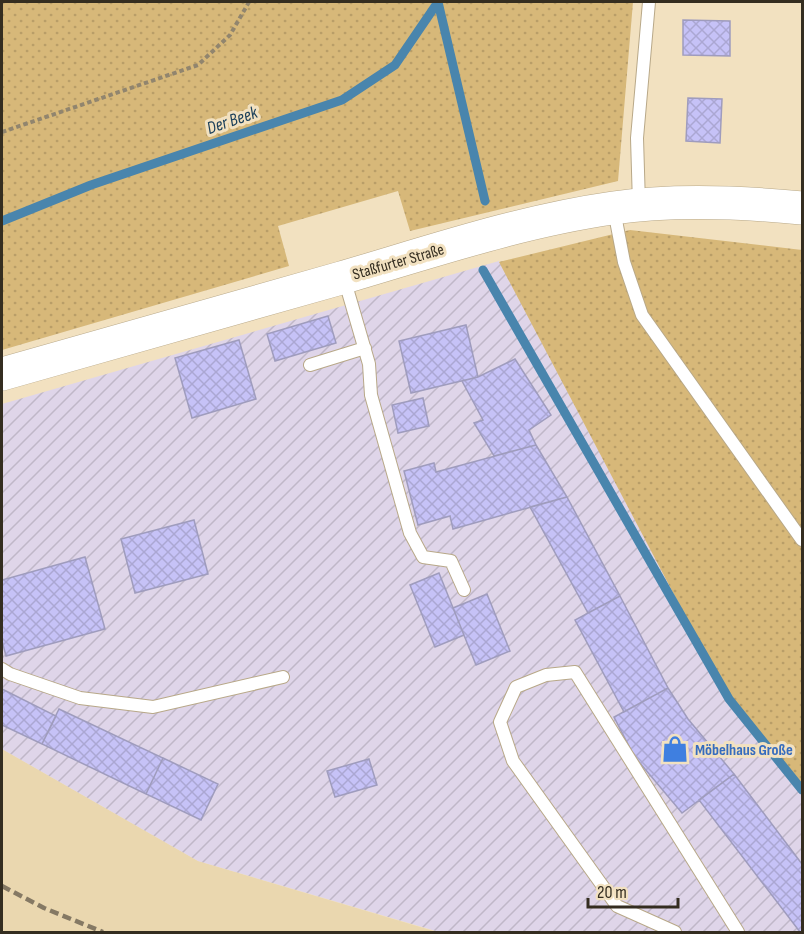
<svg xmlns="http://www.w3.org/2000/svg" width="804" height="934" font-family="'Sofia Sans Condensed',sans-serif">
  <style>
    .built { fill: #ead7af }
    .industrial { fill: url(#industrial-furrows) }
    .grass { fill: url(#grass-dots) }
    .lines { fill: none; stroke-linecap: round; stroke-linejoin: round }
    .stream { stroke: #4985ad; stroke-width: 9 }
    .building { fill: url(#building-cross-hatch); stroke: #9f9cbd; stroke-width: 1.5 }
    .service-casing { stroke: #b8a888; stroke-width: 14 }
    .secondary-casing { stroke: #b8a888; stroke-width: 34 }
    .path { stroke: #91856e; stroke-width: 4; stroke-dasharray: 4.5 3; stroke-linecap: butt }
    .service { stroke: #fff; stroke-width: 12 }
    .secondary { stroke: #fff; stroke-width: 33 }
    .rail { stroke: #857964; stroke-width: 4.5; stroke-dasharray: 9 4.5; stroke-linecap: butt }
    .labels { text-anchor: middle; stroke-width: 6; stroke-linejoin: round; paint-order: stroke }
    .street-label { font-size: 16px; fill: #342d20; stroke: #f2e1c0 }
    .shop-label { font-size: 16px; font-weight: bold; fill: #366cbe; stroke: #f2e1c0; text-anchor: start }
    .water-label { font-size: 18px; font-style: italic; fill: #1c405a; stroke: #f2e1c0 }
  </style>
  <defs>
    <pattern id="industrial-furrows" width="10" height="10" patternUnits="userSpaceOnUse" patternTransform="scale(1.5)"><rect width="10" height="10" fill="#dfd5e9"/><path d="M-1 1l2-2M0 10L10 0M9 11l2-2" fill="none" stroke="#c0b7c8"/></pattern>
    <pattern id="grass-dots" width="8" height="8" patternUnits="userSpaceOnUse" patternTransform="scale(1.5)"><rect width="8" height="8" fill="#d7b879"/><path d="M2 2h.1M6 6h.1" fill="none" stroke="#b99e68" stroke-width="1.8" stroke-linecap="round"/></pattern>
    <pattern id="building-cross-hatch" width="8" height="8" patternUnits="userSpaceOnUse" patternTransform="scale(1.5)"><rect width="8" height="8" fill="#c6c2f7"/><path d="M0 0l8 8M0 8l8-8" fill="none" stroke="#aba7d3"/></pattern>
  </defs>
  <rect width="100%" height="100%" fill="#f2e1c0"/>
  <path class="built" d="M2 749 198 861 437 932H2Z"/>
  <path class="industrial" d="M499 261 729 699 802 790V932H439L198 861 2 749V404Z"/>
  <path class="grass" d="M2 2H633L618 181 410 231 398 191 278 226 289 266 2 350Z
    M630 230 802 250V790L729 699 499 262Z"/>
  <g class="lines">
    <path class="stream" d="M438 2 485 201
      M2 221 91 185 342 100 395 65 438 2
      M483 270 729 699 802 790"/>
  </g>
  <path class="building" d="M683 20 730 21V56L683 55Z
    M688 98 722 99 720 143 686 141Z
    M328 316 336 343 275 361 267 334Z
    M466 325 478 377 411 393 399 341Z
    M239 340 256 399 192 418 175 358Z
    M515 359 551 415 529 430 536 445 494 456 474 423 483 420 462 381 478 377Z
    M423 398 429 426 398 433 392 405Z
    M536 445 567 497 453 529 450 516 418 525 404 471 434 463 436 472Z
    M567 497 620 596 588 613 530 507Z
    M194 520 208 574 135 593 121 539Z
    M85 557 105 629 6 656 2 641V580Z
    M439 573 464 635 435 647 410 585Z
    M487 594 510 651 476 665 453 608Z
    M620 596 668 688 624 712 575 620Z
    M668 688 688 719 734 774 682 813 634 756 614 717Z
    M2 689 56 716 42 744 2 725Z
    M59 709 163 758 146 794 42 744Z
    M163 758 218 784 201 820 146 794Z
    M369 759 377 785 335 797 327 771Z
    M734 774 802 864V932H800L699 800Z"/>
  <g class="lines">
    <defs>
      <path id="service" d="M639 204 637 138 649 2
        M614 210 624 262 642 315 802 540
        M344 278 369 364 371 395 410 533 423 557 451 561 464 590
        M310 365 365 348
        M2 669 10 674 80 698 153 707 283 677
        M675 932 617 906 513 761 500 722 516 687 546 675 575 672 738 932"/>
      <path id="secondary" d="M2 374C115 342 228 310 341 278 430 252 521 221 613 208 675 199 740 202 802 208"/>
    </defs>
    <use href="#service" class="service-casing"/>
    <use href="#secondary" class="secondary-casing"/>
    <path class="path" d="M2 132 198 65 230 35 249 2"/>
    <use href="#service" class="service"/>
    <use href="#secondary" class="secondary"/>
    <path class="rail" d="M2 886 44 908 103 932"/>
  </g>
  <defs>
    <symbol id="shop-bare" viewBox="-9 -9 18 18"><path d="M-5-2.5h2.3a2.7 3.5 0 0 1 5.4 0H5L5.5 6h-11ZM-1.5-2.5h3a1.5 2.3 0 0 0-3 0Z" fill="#3f7fe0" stroke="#f2e1c0" stroke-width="2.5" paint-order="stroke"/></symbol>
  </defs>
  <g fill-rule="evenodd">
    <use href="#shop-bare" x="656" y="730" width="38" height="38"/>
  </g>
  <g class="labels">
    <g class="street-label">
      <text transform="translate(398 261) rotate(-16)" y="6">Staßfurter Straße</text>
    </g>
    <g class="shop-label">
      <text x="695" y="755">Möbelhaus Große</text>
    </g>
    <g class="water-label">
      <text transform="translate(232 120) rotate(-19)" y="6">Der Beek</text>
    </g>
  </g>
  <rect width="804" height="934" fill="none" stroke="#342d20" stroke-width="6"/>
  <path d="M588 898v9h90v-9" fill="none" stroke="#342d20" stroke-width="3"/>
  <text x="597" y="898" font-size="18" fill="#342d20" stroke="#f2e1c0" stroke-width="4.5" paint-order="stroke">20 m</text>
</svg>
